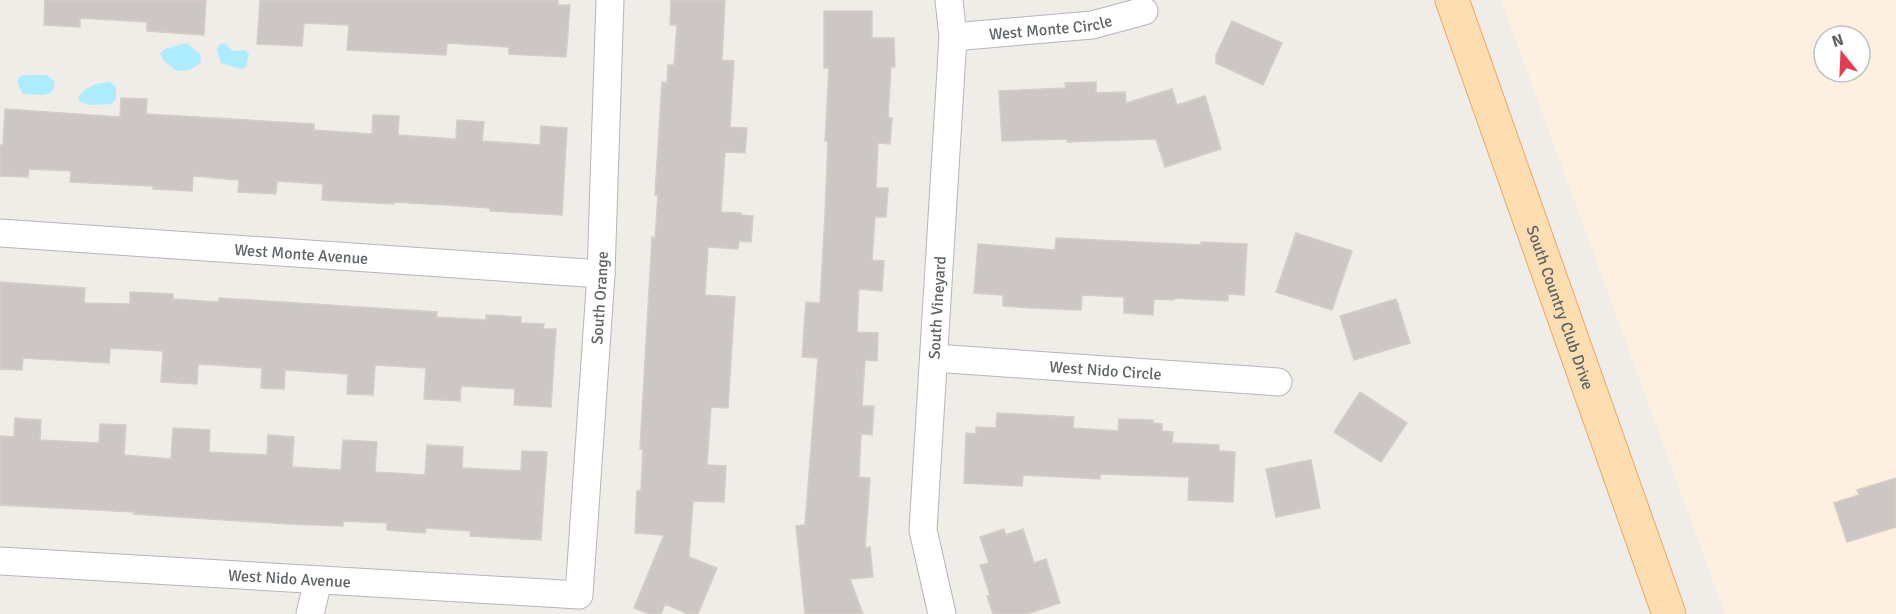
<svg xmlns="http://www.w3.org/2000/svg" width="1896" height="614" font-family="Signika,sans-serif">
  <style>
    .commercial { fill: #fdf0e0; fill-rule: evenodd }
    .water { fill: #acecfc }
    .building { fill: #ccc7c4; stroke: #d5cdc6; stroke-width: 1.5 }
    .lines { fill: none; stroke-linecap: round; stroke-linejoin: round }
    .street-casing { stroke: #b3b6b9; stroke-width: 29 }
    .primary-casing { stroke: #eda764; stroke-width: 35 }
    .street { stroke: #fff; stroke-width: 27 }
    .primary { stroke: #fcdeb1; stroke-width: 33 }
    .labels { text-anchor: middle; stroke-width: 4.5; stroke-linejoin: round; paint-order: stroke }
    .street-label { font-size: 16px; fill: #5f6467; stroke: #fff }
  </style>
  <rect width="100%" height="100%" fill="#f0ece8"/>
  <path class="commercial" d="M1501 0H1896V614H1725ZM1824 36H1860V72H1824Z"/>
  <path class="water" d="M187 43 200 54 201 63 189 70 177 71 163 60 160 53 165 49Z
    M225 43 233 51 246 50 249 55 246 67 241 69 221 63 217 51 218 45Z
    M24 75H47L54 81C57 100 37 94 23 94L17 82 20 76Z
    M110 82 116 87V99L112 104 91 105 80 102 78 98C85 86 97 83 110 82Z"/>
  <path class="building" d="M45 0H206L204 35 147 31V22L80 18V27L44 25Z
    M260 0H558V5H570L566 57 509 54V47L447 43 446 55 347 50 349 25 304 23 302 46 257 44Z
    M671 0H725L722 60 734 61 730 127 747 128 745 153 725 152 721 212 741 213V215L753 216 751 242 739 241 738 249 708 247 705 295 735 297 728 408 711 407 707 465 726 466 724 502 693 501 689 557 717 568 698 614H688L665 604 661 614H649L634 608 664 535 635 533 637 491H641L643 449H640L652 237 655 238 658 195H655L662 82 667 83 668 65H674L677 25H670Z
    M824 11H872V38H894L895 67H891L888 117 892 118 890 144 878 143 876 188H888L886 217H875L872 260 884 261 882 291 859 289 857 332 878 333 877 361 865 360 862 406H874L872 435 861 434 859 477 870 478 865 548 870 547 873 577 850 579 863 614H805L796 526 805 525 818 358 802 357 806 302 820 303 825 214 828 141H825L829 68H824Z
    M1232 21 1282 43 1263 85 1216 63V55Z
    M1096 82V93L1125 92 1126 103 1172 89 1177 105 1205 96 1221 149 1165 167 1156 139 1067 142V139L1002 141 999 91 1066 88 1065 83Z
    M121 98 147 99 146 114 314 124V130L372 134 373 115 399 116 398 135 456 139 457 120 484 122 482 141 540 145 541 126 567 128 562 215 490 211V208L446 205 394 202V204L322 200 323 184 277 181 276 194 238 192 239 180 193 176 192 191 153 189V186L70 182 71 171 29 169 28 177 0 176V145H3L5 109 120 117Z
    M1296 233 1352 251 1332 310 1276 292Z
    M1056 238 1201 245V242L1247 244 1244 295 1228 294V301L1174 298V300L1154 299 1153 315 1124 313V297L1082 295 1081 310 1032 308 1003 306V295L974 293 978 244 1055 250Z
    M0 282 85 288 84 303 130 304V292L173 294V299L219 302V298L437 312 436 317 486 320V315L521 317V323L544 324 543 329H556L551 407 514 405 515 389 461 386 460 401 424 399 426 368 375 365 373 395 347 394 348 374 285 370 284 389 261 388 262 368 198 364 197 384 161 382 163 351 110 348 109 363 23 358 22 370 0 369Z
    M1396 299 1410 343 1354 360 1340 316Z
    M1360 392 1407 423 1381 462 1334 432Z
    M997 413 1074 417 1073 428 1118 431 1119 419 1153 420V423L1162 424V431L1173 432 1172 443 1219 445V451L1235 452 1233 502 1188 500 1189 477 1100 474V479L1023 475 1022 486 964 483 966 433 976 434V427L996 428Z
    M15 418 41 420 40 440 99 443 100 424 126 425 124 455 171 459 173 428 210 430 209 452 267 455 268 435 294 437 292 467 341 470 343 440 377 442 375 472 425 475 427 445 463 447 462 468 521 471 522 451 547 452 541 540 470 536 471 531 426 528 425 533 387 530V523L343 521V526L289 524 133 514 134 512 0 505V436L14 437Z
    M1311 460 1320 508 1276 517 1266 469Z
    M1896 478V527L1847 542 1834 503 1859 495 1857 490Z
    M1004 529 1006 535 1023 529 1034 563 1046 559 1060 603 1027 614H993L987 596 990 595 980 565 989 563 980 537Z"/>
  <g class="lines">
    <defs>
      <g id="street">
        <path id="s1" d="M953 37 1092 25 1144 11"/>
        <path id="s2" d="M0 233 601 274"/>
        <path id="s3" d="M934 358 1278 382"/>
        <path id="s4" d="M0 561 579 595 601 274 610 0"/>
        <path d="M310 614 318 581"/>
        <path id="s5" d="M942 614 923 530 953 37 949 0"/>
      </g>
      <g id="primary">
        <path id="s6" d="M1452 0 1669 614"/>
      </g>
    </defs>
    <use href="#street" class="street-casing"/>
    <use href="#primary" class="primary-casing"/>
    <use href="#street" class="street"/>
    <use href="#primary" class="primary"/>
  </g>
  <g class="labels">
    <g class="street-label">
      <text dy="6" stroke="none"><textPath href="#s1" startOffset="98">West Monte Circle</textPath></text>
      <text dy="6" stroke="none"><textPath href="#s2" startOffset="302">West Monte Avenue</textPath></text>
      <text dy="6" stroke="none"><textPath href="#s4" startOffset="878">South Orange</textPath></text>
      <text dy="6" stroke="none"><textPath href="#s6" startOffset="326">South Country Club Drive</textPath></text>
      <text dy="6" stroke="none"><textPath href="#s5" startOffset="309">South Vineyard</textPath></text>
      <text dy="6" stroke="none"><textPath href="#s3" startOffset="172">West Nido Circle</textPath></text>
      <text dy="6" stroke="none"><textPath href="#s4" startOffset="290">West Nido Avenue</textPath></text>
    </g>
  </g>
  <g transform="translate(1842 54) rotate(342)"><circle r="28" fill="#ffffff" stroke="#bfc1c2" stroke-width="1.5"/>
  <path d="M0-4.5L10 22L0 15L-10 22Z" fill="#e43a55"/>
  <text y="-9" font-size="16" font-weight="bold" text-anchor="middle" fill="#5f6467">N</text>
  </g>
</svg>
